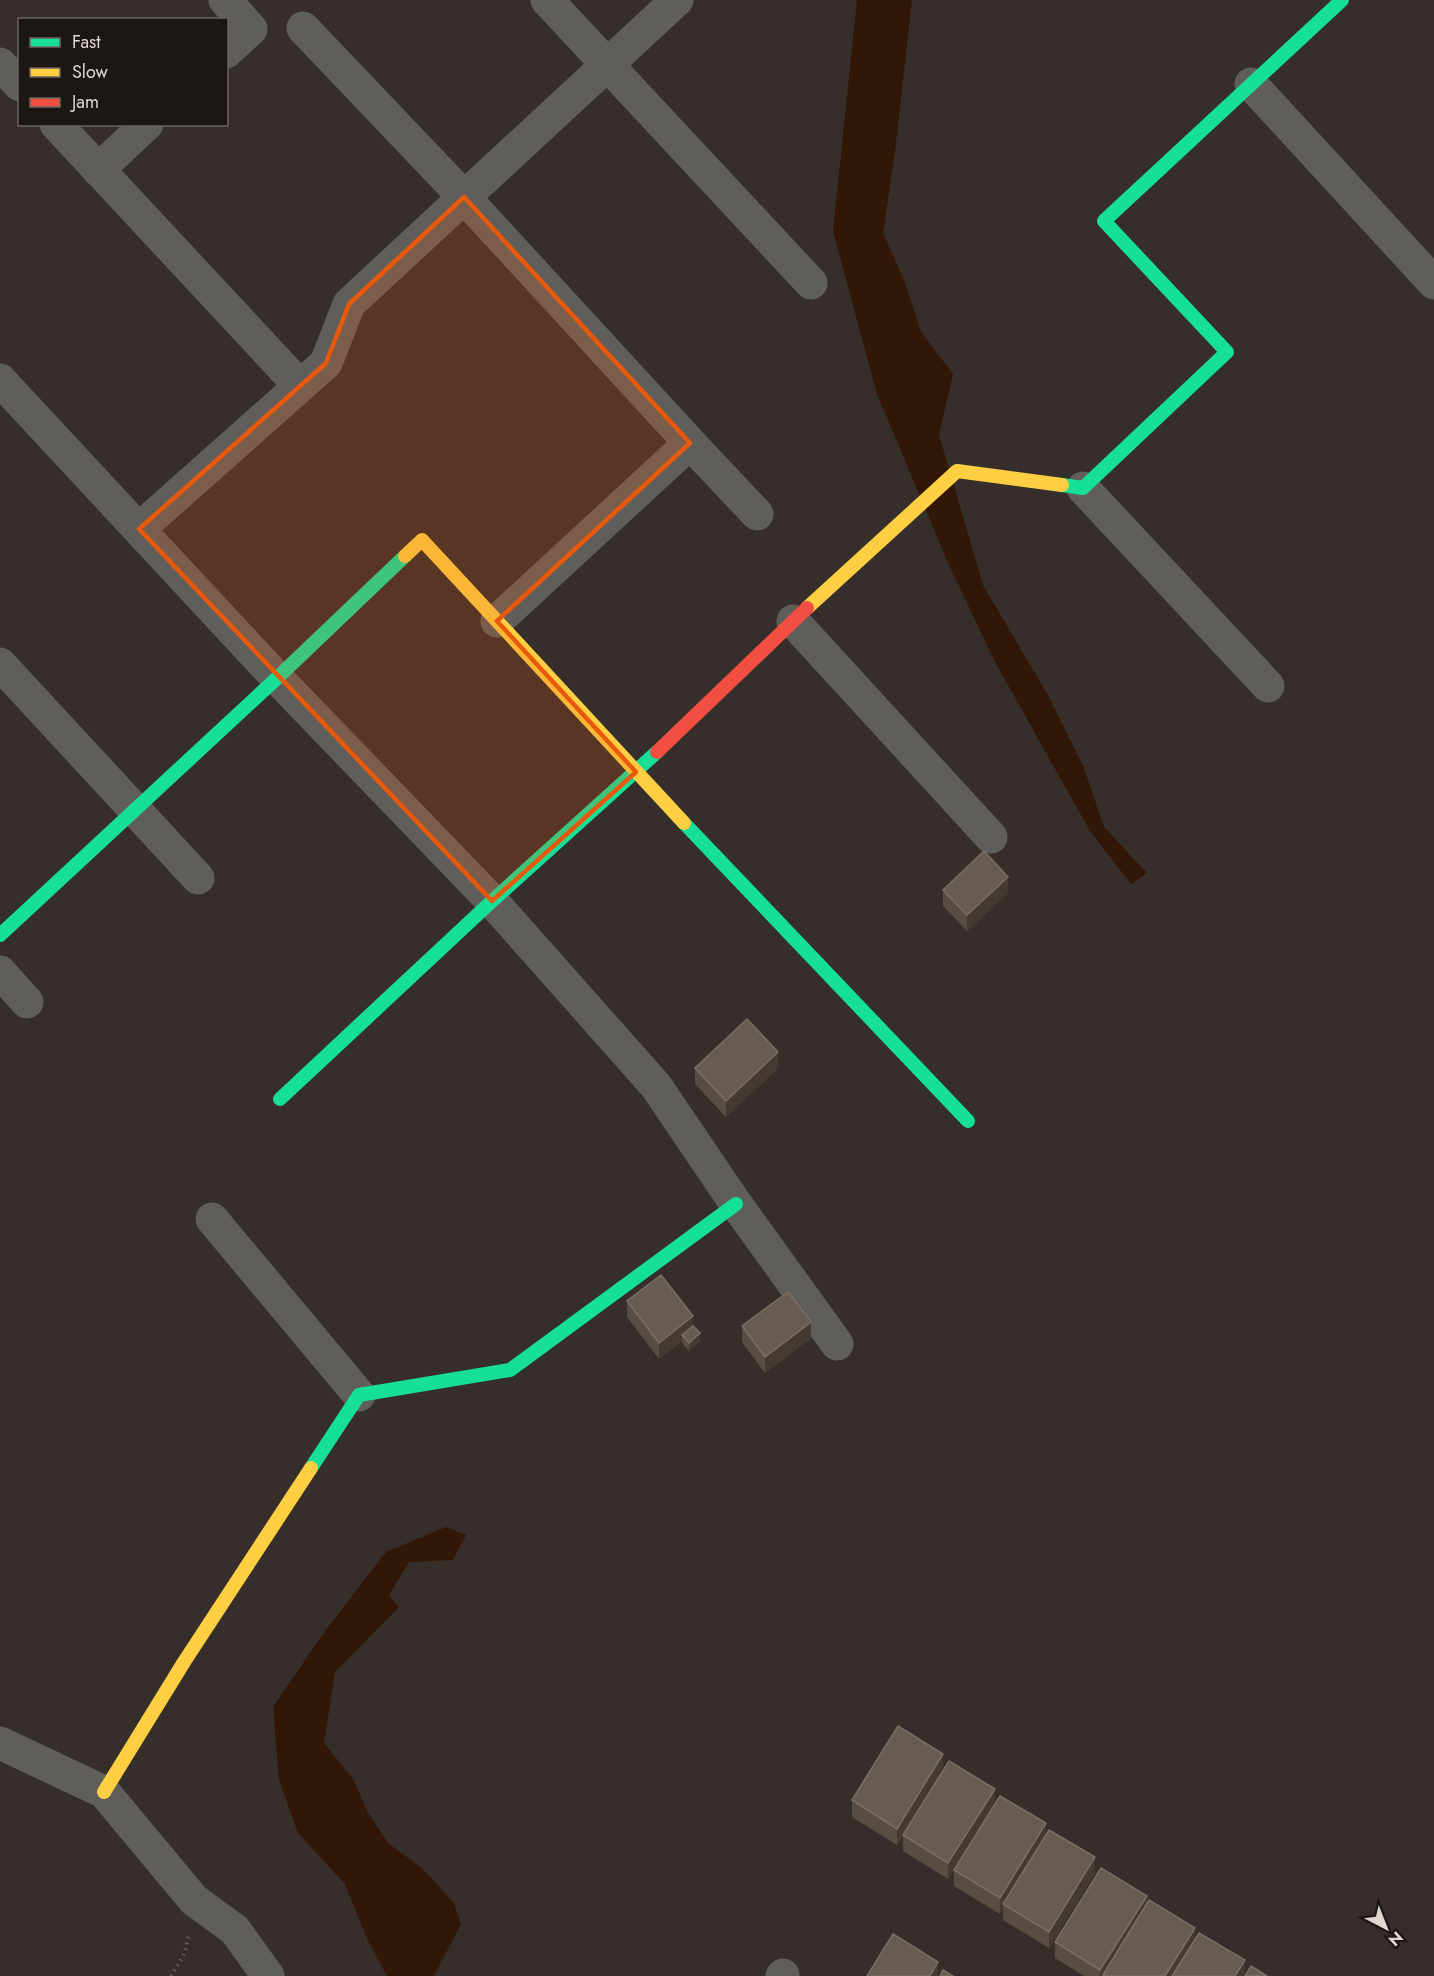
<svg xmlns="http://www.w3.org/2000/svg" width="1434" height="1976" font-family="Jost,sans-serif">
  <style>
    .water { fill: #321706 }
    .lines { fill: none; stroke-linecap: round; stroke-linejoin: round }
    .path { stroke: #615e5b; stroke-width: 4; stroke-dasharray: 1.5 4.5; stroke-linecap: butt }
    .street { stroke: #605e5b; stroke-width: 33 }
    .fast { stroke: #16e098; stroke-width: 14 }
    .slow { stroke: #ffcf43; stroke-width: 14 }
    .jam { stroke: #f24e42; stroke-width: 14 }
    .wall { fill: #594c43 }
    .shaded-wall { fill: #453a32 }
    .building { fill: #675b52; stroke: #7a6f66; stroke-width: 1.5 }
    .marked { fill: #e8590c; fill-opacity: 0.2; stroke: #e8590c; stroke-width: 4.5; stroke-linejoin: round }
  </style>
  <rect width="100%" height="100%" fill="#362e2a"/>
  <path class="water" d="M857 0H912L895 152 883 233 904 280 921 332 953 374 939 435 983 585 1049 697 1084 768 1104 827 1147 873 1131 884 1090 831 995 662 949 565 877 394 833 231Z
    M446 1527 466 1535 453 1560 409 1562 389 1595 399 1607 335 1672 324 1743 353 1779 368 1813 389 1844 422 1868 454 1903 461 1924 434 1976H387L369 1943 345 1884 298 1833 279 1780 273 1707 325 1631 386 1552Z"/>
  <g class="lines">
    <path class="path" d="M171 1976 185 1953 188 1936"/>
    <path class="street" d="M225 0 251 29 226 52
      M547 0 811 283
      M303 28 464 197 690 443 497 621
      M0 64 20 85
      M1251 84 1434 283
      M56 124 299 385
      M98 170 147 124
      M0 380 277 678 492 901 656 1086 736 1204 837 1344
      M690 443 757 514
      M1083 488 1268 686
      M139 529 326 363 349 304 677 0
      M793 621 991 837
      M0 664 198 878
      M0 972 27 1002
      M212 1219 359 1395
      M0 1743 104 1792 194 1900 235 1930 268 1976
      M782 1976 783 1975"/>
    <path class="fast" d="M1062 485 1083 488 1227 352 1104 221 1342 0
      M684 823 968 1121
      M0 935 277 678 405 556
      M280 1099 492 901 657 752
      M311 1468 359 1395 510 1370 736 1204"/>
    <path class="slow" d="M405 556 422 540 684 823
      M807 608 957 471 1062 485
      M104 1792 184 1662 311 1468"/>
    <path class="jam" d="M657 752 807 608"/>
  </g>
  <path class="wall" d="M943 890 1008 893 967 931 943 906Z
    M695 1068H778L726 1117 695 1084Z
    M627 1301 693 1326 700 1341 689 1351 682 1343V1341L659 1359 627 1317Z
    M742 1326 811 1338 765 1373 742 1342Z
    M943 1770 995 1804 1046 1836 1095 1873 1049 1948 1003 1920V1908L1000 1914 954 1886V1870L948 1879 903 1851V1836L897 1845 852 1817V1800Z
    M1147 1903 1195 1940 1245 1976H1084L1055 1958V1942Z"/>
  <path class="shaded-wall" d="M1008 877V893L967 931V915Z
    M778 1052V1068L726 1117V1101Z
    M693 1316V1332L682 1335V1341L659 1359V1343Z
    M811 1322V1338L765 1373V1357Z
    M700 1333V1341L689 1351V1343Z
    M943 1754V1770L897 1845V1829Z
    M995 1789V1805L948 1879V1863Z
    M1046 1823V1840L1003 1904V1908L1000 1914V1898Z
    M1095 1857V1873L1049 1948V1932Z
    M1147 1896V1912L1103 1975V1976H1100V1970Z
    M1195 1928V1944L1175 1976H1165Z
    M1245 1960V1976H1235Z
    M938 1962V1976H930Z"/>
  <path class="building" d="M984 851 1008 877 967 915 943 890Z
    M747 1019 778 1052 726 1101 695 1068Z
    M661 1275 693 1316 659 1343 627 1301Z
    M788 1292 811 1322 765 1357 742 1326Z
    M693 1326 700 1333 689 1343 682 1335Z
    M898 1726 943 1754 897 1829 852 1800Z
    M949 1761 995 1789 948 1863 903 1835Z
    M1000 1796 1046 1823 1000 1898 954 1870Z
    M1049 1830 1095 1857 1049 1932 1003 1904Z
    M1101 1868 1147 1896 1100 1970 1055 1942Z
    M1149 1900 1195 1928 1165 1976H1105L1103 1975Z
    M1199 1933 1245 1960 1235 1976H1172Z
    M893 1934 938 1962 930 1976H867Z
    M1251 1966 1267 1976H1245Z
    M943 1970 953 1976H940Z"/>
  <path class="marked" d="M464 197 690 443 497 621 636 772 492 901 139 529 326 363 349 304Z"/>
  <rect x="18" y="18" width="210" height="108" fill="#1d1714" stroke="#6b6460" stroke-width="1.5"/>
  <rect x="30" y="38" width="30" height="9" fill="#16e098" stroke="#6b6460" stroke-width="1.5"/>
  <text x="72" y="48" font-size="18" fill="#dfd7d2">Fast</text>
  <rect x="30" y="68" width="30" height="9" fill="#ffcf43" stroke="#6b6460" stroke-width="1.5"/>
  <text x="72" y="78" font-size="18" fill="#dfd7d2">Slow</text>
  <rect x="30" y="98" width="30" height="9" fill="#f24e42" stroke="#6b6460" stroke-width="1.5"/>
  <text x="72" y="108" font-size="18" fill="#dfd7d2">Jam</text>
  <g transform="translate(1386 1928) rotate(138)" stroke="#1d1714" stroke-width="4.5" paint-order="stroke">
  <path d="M0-4.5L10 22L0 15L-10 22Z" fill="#dfd7d2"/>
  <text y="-9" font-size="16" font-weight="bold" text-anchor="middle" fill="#dfd7d2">N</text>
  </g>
</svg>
